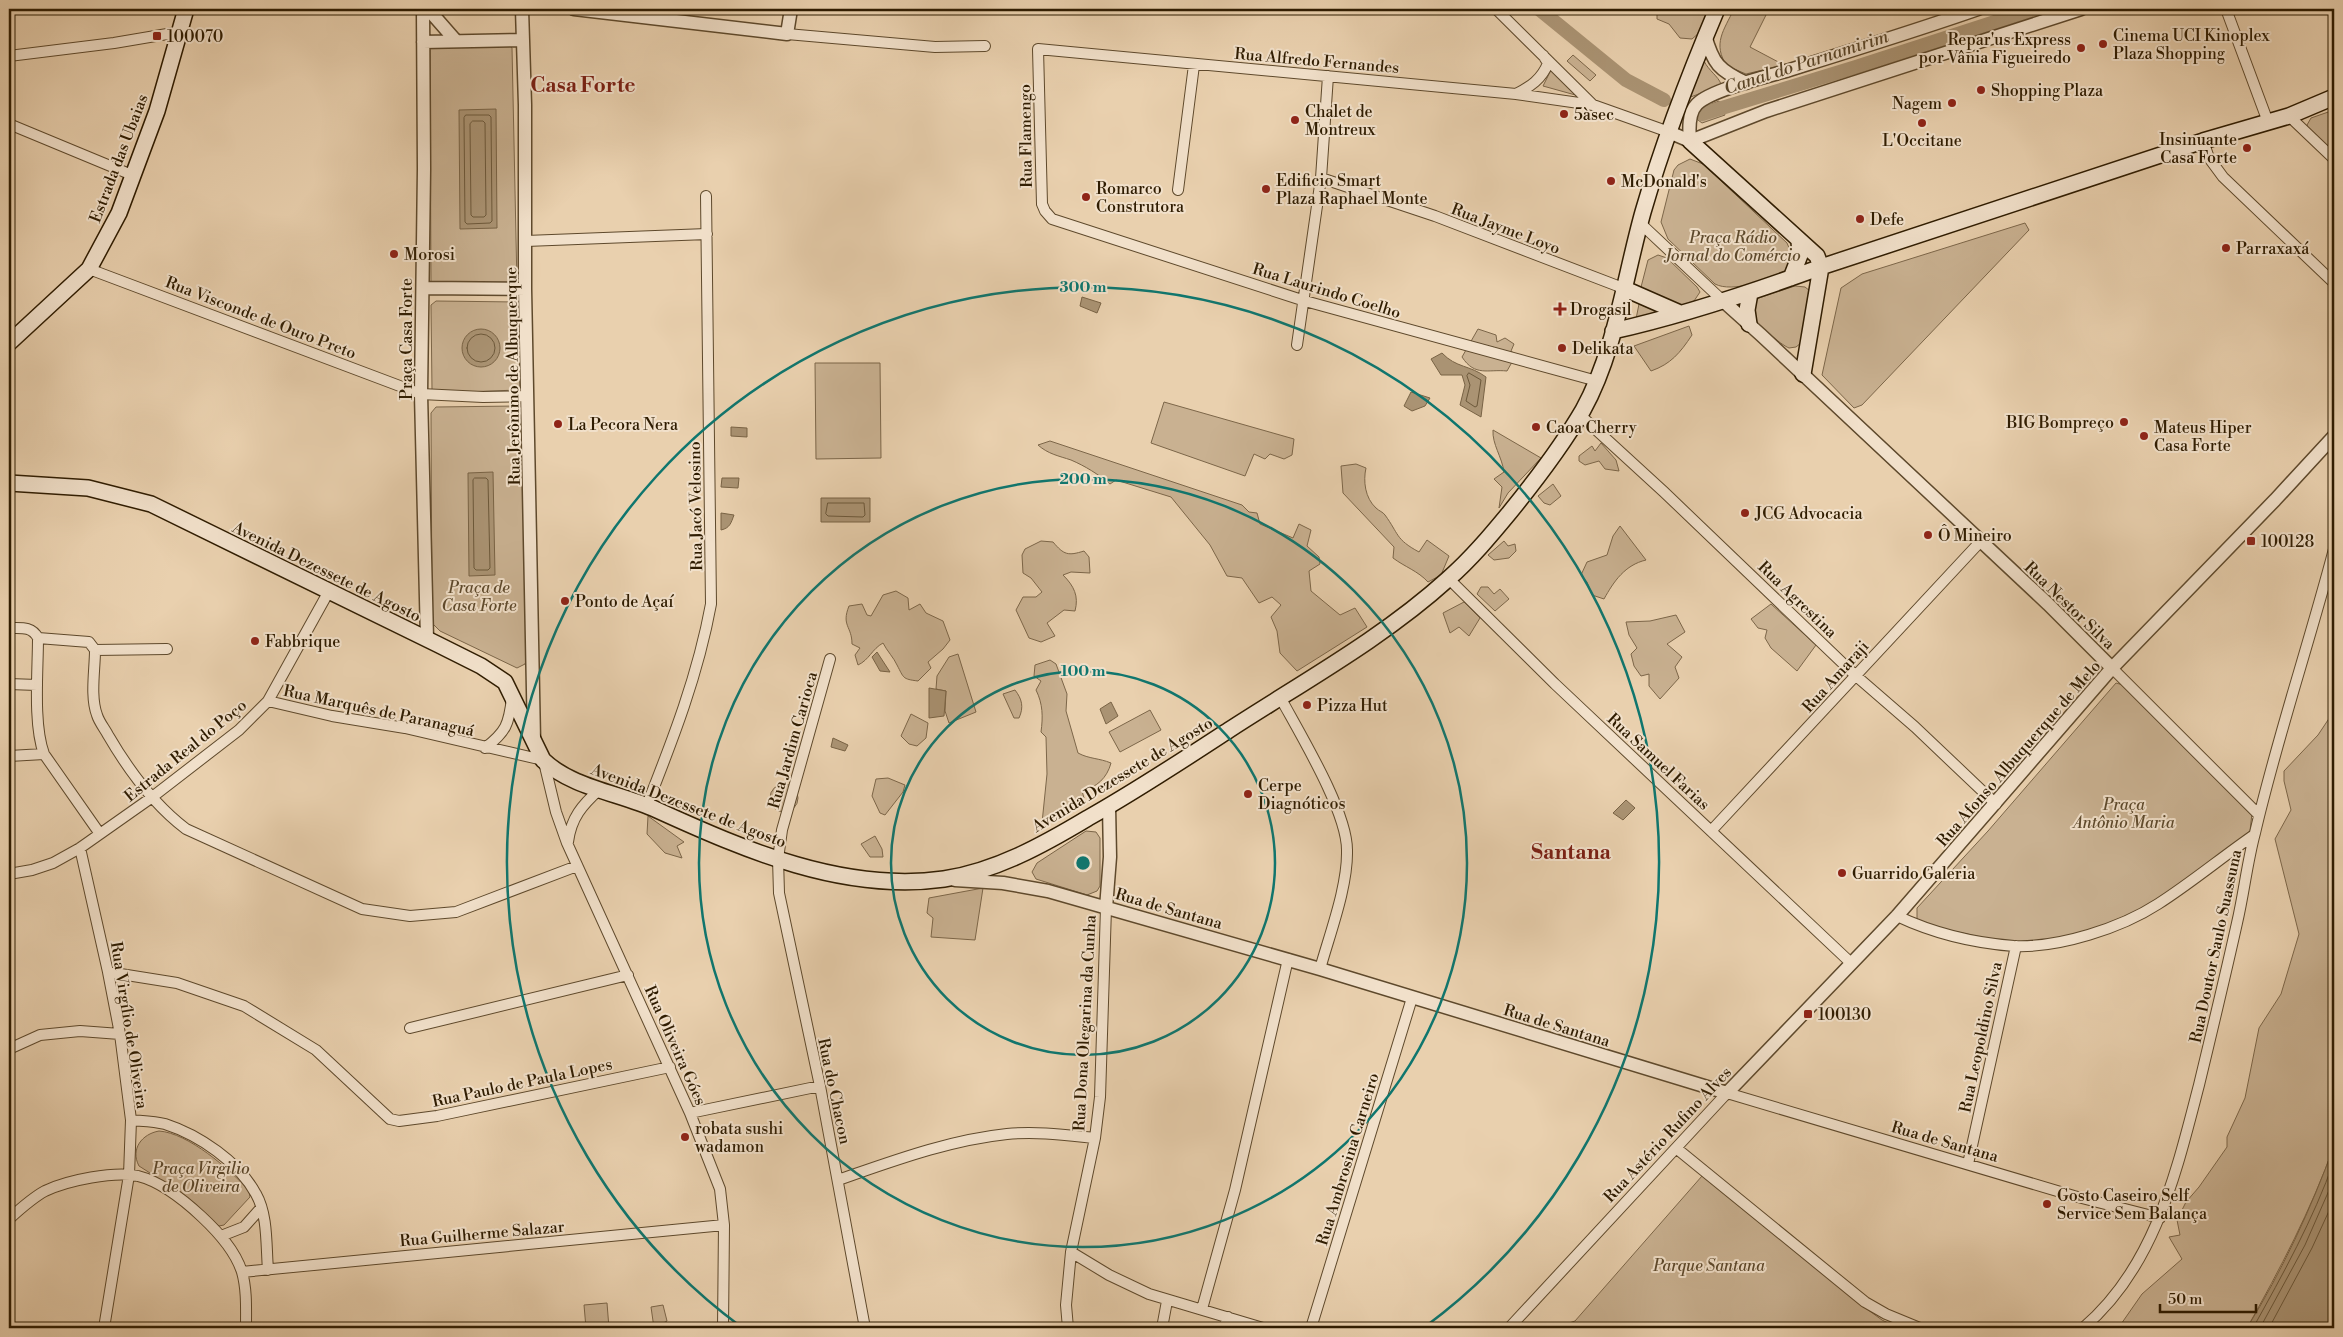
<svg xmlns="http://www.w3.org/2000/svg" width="2343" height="1337" font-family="'Libre Bodoni',serif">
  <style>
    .green { fill: #c9b191; stroke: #7c6649 }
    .water { fill: #aa9373; stroke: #796345 }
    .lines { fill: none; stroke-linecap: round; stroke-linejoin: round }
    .shore { stroke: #6c583a; stroke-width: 1 }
    .canal { stroke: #aa9373; stroke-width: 14 }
    .minor-casing { stroke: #5e492c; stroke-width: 12 }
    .tertiary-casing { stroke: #5e492c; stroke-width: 15 }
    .secondary-casing { stroke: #2f1c01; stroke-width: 18 }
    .minor { stroke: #f1e0ca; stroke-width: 10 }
    .tertiary { stroke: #f1e0ca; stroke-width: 12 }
    .secondary { stroke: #f1e0ca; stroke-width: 15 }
    .ring { fill: none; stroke: #0f766e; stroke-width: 2.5 }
    .poi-dot { fill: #8f2418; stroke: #f1e0ca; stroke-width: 2 }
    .labels { text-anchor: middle; stroke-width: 4; stroke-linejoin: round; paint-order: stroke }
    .poi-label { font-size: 16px; fill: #2f1c01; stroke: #f1e0ca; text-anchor: start }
    .street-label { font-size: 16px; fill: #2f1c01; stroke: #f1e0ca }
    .park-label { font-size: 16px; font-style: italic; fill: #5d492c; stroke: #f1e0ca }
    .water-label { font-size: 18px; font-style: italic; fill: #5a4629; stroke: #f1e0ca }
    .district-label { font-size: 21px; font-weight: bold; fill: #7a1f14; stroke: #f1e0ca }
    .centre { fill: #0f766e; stroke: #f1e0ca; stroke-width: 2.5 }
    .ring-label { font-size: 15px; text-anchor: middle; font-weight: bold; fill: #0f766e; stroke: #f1e0ca; stroke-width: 4; stroke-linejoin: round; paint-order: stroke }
  </style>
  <rect width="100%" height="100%" fill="#e9d0ae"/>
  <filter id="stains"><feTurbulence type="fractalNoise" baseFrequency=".004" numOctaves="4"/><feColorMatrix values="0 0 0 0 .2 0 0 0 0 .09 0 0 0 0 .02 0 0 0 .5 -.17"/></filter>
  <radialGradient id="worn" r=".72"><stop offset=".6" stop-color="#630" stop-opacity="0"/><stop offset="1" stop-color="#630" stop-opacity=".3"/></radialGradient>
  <path class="green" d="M1651 9H1675L1688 12 1689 9H1709L1699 33 1692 39 1680 38 1669 24 1657 19V12Z
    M1734 9H1769L1750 47 1784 65 1746 74 1727 66C1712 44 1724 30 1734 9Z
    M509 44 512 48 517 285 431 284 430 49 431 46Z
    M1573 55 1596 75 1590 81 1567 61Z
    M1704 61C1709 71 1718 76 1721 84L1720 86 1688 98Z
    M1551 70 1579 96 1543 86Z
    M1719 101 1725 115 1702 123 1698 120 1697 110Z
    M2334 110V154L2308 129 2307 125 2311 118Z
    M1690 159 1703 164 1787 243 1792 255 1786 270C1771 280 1732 293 1715 284L1668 239 1661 222 1674 170 1678 165Z
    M2025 223 2029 230 1862 405 1854 408 1822 375 1841 288 1862 274Z
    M1658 255 1667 258 1697 287 1700 292 1694 301 1680 309 1640 291 1648 260Z
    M1795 286 1805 287 1810 291 1801 343 1796 347 1789 348C1781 345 1755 323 1753 316 1751 310 1755 301 1759 298Z
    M1640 299 1663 311 1636 319Z
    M436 301 517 302 521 386 518 390 438 393 432 390 431 305Z
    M1689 326 1692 335C1680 353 1671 364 1651 371L1634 346Z
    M1478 329 1496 335 1497 342 1505 338 1514 344 1511 351 1516 355 1507 371C1488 369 1475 377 1462 357Z
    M815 363H880L881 458 816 459Z
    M1164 402 1294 439 1292 455 1284 459 1270 454 1265 459 1254 454 1245 476 1151 443Z
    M517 406 521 411 527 658 525 664 517 668 440 631 432 623 431 413 436 407Z
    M1493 430 1541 458 1508 493 1499 508 1502 487 1494 479 1504 472C1502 457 1492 444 1493 430Z
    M1050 441 1242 505 1249 512 1257 513 1260 524 1293 538 1299 524 1311 530 1307 546 1319 557 1320 564 1309 571 1311 591 1340 615 1355 608 1367 627 1297 671 1280 653 1277 631 1271 617 1281 605 1272 597 1259 603 1242 578 1227 576 1210 545 1171 497 1116 480 1110 484C1098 474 1085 466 1071 460 1059 456 1048 454 1038 445Z
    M1601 443 1616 460 1619 471 1605 469 1599 461 1585 465 1579 461V456L1592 446 1595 451Z
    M1356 464 1366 468C1363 481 1365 498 1376 508 1379 511 1383 512 1385 515 1399 534 1395 539 1419 552L1427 540 1449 556 1441 575 1428 582C1418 571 1405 567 1393 558L1394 547 1343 493 1341 466Z
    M1553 484 1561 496 1550 505 1544 503 1538 496Z
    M1620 526 1646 560C1625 565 1614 581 1604 599L1592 595 1587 582 1581 575 1587 562 1607 555 1613 536Z
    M1041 541 1053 542C1064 555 1068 556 1084 551L1089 557 1090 573 1071 572 1063 575C1074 586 1079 596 1075 611L1064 610 1047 623 1055 636 1041 642 1029 638 1016 610 1023 597H1036L1042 592 1031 578 1023 573 1022 555 1025 549Z
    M1504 541 1508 546 1515 544 1516 551 1509 558 1494 560 1488 555Z
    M1481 587H1488L1494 594 1500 589 1509 599 1495 611 1477 594Z
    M896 591 908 598 909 610 920 604 926 613 943 621 950 640 943 649 928 662 931 668 918 681C902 679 904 678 897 665 894 658 887 651 883 643 872 649 869 660 858 665L855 655 860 648 852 644C852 626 841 626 849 606L862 604 867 615 871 616 883 595Z
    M1464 602 1480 618 1469 636 1459 627 1450 633 1443 613Z
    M1771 604 1816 645 1797 671 1771 648 1765 638 1767 630 1758 628 1751 619Z
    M1676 615 1685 632 1667 644 1682 657 1675 667 1679 678 1660 699 1649 686V674L1641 676 1634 666 1631 654 1637 648 1629 635 1626 622 1650 621Z
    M958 654 976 712 949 723 945 711 946 691 936 689 937 676 949 657Z
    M1050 660 1056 664 1067 694 1066 711 1078 753C1089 759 1099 758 1111 763 1107 778 1097 787 1082 791L1084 798 1042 823 1047 774 1046 737 1041 732C1043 717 1043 704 1036 690L1041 681 1034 676 1035 665Z
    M2116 683 2123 685 2252 813 2250 831 2189 879 2151 905 2093 930 2056 939 2008 943 1926 925 1917 919V908L1988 831Z
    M1015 690C1022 699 1024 707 1019 718H1014L1003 694Z
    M1150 710 1161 730 1120 752 1109 732Z
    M2334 711V1146C2311 1210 2280 1269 2247 1328H2104L2119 1327 2142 1294 2182 1259 2169 1237 2180 1235 2177 1220 2186 1202 2199 1187 2227 1147V1137L2245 1098 2259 1028 2281 994 2299 934 2275 839 2291 810 2284 781V771L2318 735Z
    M911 714 928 723 926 738 917 746 909 744 901 736Z
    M888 778 905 785 903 792 885 815 880 813 872 796 876 779Z
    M770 798a14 14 0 1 1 28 0a14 14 0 1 1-28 0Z
    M648 816 684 842 677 846 682 858 665 853 647 834Z
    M1086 831 1096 832 1100 838V886L1097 891 1087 895 1036 879 1032 872 1037 863Z
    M875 836 882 849 883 857H870L861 844Z
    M983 888 975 940 931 937 933 918 927 913 929 898Z
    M159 1131C188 1133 230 1169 249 1191L250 1197 224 1225 219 1226 183 1194 139 1166C130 1149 142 1134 159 1131Z
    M1702 1176 1860 1304 1882 1320 1899 1328H1553L1575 1321Z
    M607 1303 609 1328H586L584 1305Z
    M663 1305 667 1321 654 1328 651 1307Z"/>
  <path class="water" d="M496 109 497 228 460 229 459 110Z
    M1082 297 1101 303 1097 313 1080 306Z
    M462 348a19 19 0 1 1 38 0a19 19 0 1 1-38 0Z
    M1442 353C1456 368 1470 365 1486 377L1481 417 1460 405 1465 385 1462 375H1441L1431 359Z
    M1411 392 1430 398 1425 406 1412 411 1404 406Z
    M731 427 747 428V437L731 436Z
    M493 472 495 575 469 576 468 473Z
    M722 478H739L738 488 721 487Z
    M821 498H870V522H821Z
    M721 513 734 515C731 523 730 528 721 530Z
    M877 652 890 672 880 671 872 657Z
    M929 688 946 691 944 716 929 718Z
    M1111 702 1118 716 1106 724 1100 709Z
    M833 738 848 745 845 751 831 747Z
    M1626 800 1635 808 1623 820 1613 813Z
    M2334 1146V1328H2247C2282 1271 2311 1209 2334 1146Z"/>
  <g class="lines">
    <path class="shore" d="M466 115H489L491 117 492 221 490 223 467 224 465 222 464 118Z
      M473 121H483L485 123 486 215 484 217H473L471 215 470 124Z
      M467 348a14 14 0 1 1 28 0a14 14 0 1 1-28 0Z
      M1469 373 1481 380 1477 406 1475 407 1466 401 1470 385 1467 376Z
      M475 478H486L488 480 490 568 488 570H476L474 568 473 480Z
      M828 503H864L865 515 863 517 828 516 826 514Z
      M2253 1328C2283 1274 2313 1220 2334 1161
      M2260 1328 2305 1245 2334 1179
      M2269 1328 2312 1248 2334 1200"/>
    <path class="canal" d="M1539 9 1626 80 1664 100
      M1702 114 1856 67 2035 9"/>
    <defs>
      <path id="minor" d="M1496 9 1593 105
        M2226 9 2268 122
        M787 34 935 47 985 46
        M9 56 114 43 179 32
        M1516 94C1530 87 1542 79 1548 63L1543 55
        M2289 116 2334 159
        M9 124 132 175
        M2203 141 2209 158 2223 177 2334 283
        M1321 178 1435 216 1623 288
        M1178 190 1194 65
        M1640 223 1722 300
        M526 241 707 234
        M89 269 421 394 483 397 527 396
        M1297 345 1321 178 1328 76
        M1597 381 1305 301 1052 219 1045 211 1042 204 1038 49 1516 94 1593 105 1669 132
        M1580 415 1664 492 1855 675 1915 727 1996 804
        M1449 579 1555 684 1851 963
        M9 628C21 628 32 626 38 638L89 642 95 650 167 649
        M38 638C38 671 33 724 44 754
        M95 650C95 670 90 696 97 715 99 722 105 729 108 735 129 771 153 804 186 829L362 909 410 916 456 912 577 866
        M830 659 782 830 778 859 779 893 820 1086 865 1328
        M2112 668 2259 815
        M9 684 37 685
        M1280 697C1300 734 1347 811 1347 850 1348 886 1330 933 1320 969
        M268 701 332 716 405 728 543 760
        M485 748C506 732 509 724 512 698
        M9 756 44 754 100 834
        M544 762 556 812 567 843 690 1113 720 1189 724 1225 723 1328
        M647 805C673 739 698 675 711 604L706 196
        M1711 831 1980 542
        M568 842C571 818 582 805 600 789
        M80 848 108 972 120 1034 131 1120 129 1175 104 1328
        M9 874 32 870 53 863 80 848 151 798 239 730 268 701 329 591
        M1897 916C1933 933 1974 943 2014 946 2059 948 2121 928 2158 904 2191 883 2222 857 2254 835
        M108 972 177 983 244 1006 316 1050 390 1119 399 1121 437 1116 670 1067
        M410 1028 628 975
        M9 1049 40 1035 80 1031 120 1034
        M690 1113 820 1086
        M131 1120C142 1121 154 1121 165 1124 199 1135 239 1162 256 1194 268 1215 266 1246 268 1270
        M1676 1148 1865 1302 1886 1314 1920 1328
        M1968 1164 2016 946
        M838 1180C893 1161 949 1140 1007 1134 1036 1131 1066 1135 1095 1138
        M9 1219C20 1209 32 1198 45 1191 68 1180 114 1171 138 1176 162 1182 185 1201 202 1217 218 1232 235 1250 242 1272 247 1290 246 1309 246 1328
        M221 1236 244 1227 261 1208
        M1071 1252 1109 1275 1149 1294 1263 1328
        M242 1272 724 1225
        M1202 1309 1235 1190 1288 959
        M1068 1328 1066 1305 1071 1252 1095 1138 1100 1097 1106 908
        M1162 1328 1167 1301
        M1224 1328 1228 1317
        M1311 1328 1412 998
        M1509 1328 1727 1093 2074 1196 2160 1218
        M2083 1328C2155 1267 2176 1173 2199 1085 2212 1031 2225 977 2237 923 2244 893 2247 863 2255 833 2277 738 2309 644 2334 549"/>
      <path id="tertiary" d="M423 9 424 169 421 394 427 639
        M428 9 456 41
        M522 9 525 105V289L534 740
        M574 9 787 34 791 9
        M1705 35C1713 64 1719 70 1746 83
        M423 42 522 40
        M1669 132 1690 141
        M1690 141 1766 111 2081 9
        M1690 141C1689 130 1688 113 1697 104 1711 90 1765 77 1786 71 1850 51 1915 31 1978 9
        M423 288 525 289
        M1722 300 1761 335 2048 604 2112 668
        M955 880 1003 883 1048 891 1320 969 1727 1093 1897 916 2112 668 2275 500 2334 436
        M1106 908 1110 857 1109 806"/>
      <path id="secondary" d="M1690 141 1817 256 1821 267 1803 374
        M1791 278 1800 255 1799 241
        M1623 288 1680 313
        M1749 324 1747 310 1750 293
        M1613 331C1684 315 1753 292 1821 267L2203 141 2289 116 2334 97
        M9 343 89 269 119 213 157 111 186 9
        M9 483 88 488 151 504 437 644 481 666 505 682 543 760C572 788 620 793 657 810 745 850 844 893 944 879 996 871 1043 845 1088 818 1136 791 1183 760 1229 730 1303 682 1383 638 1448 579 1471 559 1491 535 1510 512 1536 480 1562 446 1583 410 1615 353 1625 276 1643 212 1663 143 1689 75 1717 9"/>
    </defs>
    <use href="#minor" class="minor-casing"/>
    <use href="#tertiary" class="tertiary-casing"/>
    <use href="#secondary" class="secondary-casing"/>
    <use href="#minor" class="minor"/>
    <use href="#tertiary" class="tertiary"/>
    <use href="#secondary" class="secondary"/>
  </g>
  <g class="ring">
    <circle cx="1083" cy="863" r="192"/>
    <circle cx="1083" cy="863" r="384"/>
    <path d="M740 1326A576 576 0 1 1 1426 1326"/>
  </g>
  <g class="poi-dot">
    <rect x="152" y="31" width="10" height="10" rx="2.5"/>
    <circle cx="2103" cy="44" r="5"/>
    <circle cx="2081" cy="48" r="5"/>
    <circle cx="1981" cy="90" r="5"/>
    <circle cx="1952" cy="103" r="5"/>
    <circle cx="1564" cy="114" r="5"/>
    <circle cx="1295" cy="120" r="5"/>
    <circle cx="1922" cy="123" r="5"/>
    <circle cx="2247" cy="148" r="5"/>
    <circle cx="1611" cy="181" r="5"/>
    <circle cx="1266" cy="189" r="5"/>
    <circle cx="1086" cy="197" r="5"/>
    <circle cx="1860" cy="219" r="5"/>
    <circle cx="2226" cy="248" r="5"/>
    <circle cx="394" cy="254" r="5"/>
    <path d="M1557.5 301.5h5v5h5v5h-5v5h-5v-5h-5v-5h5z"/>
    <circle cx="1562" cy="348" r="5"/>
    <circle cx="2124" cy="422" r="5"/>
    <circle cx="558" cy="424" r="5"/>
    <circle cx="1536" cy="427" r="5"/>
    <circle cx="2144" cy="436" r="5"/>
    <circle cx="1745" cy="513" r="5"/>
    <circle cx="1928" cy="535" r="5"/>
    <rect x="2246" y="536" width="10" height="10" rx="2.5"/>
    <circle cx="565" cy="601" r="5"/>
    <circle cx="255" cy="641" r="5"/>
    <circle cx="1307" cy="705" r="5"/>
    <circle cx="1248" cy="794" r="5"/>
    <circle cx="1842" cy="873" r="5"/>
    <rect x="1803" y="1009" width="10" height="10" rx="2.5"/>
    <circle cx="685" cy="1137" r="5"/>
    <circle cx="2047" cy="1204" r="5"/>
  </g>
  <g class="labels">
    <g class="poi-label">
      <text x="2113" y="41">Cinema UCI Kinoplex<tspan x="2113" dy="18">Plaza Shopping</tspan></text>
      <text x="167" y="42">100070</text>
      <text x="2071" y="45" text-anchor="end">Repar'us Express<tspan x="2071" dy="18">por Vânia Figueiredo</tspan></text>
      <text x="1991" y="96">Shopping Plaza</text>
      <text x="1942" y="109" text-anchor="end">Nagem</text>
      <text x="1305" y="117">Chalet de<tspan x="1305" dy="18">Montreux</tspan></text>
      <text x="1574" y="120">5àsec</text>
      <text x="2237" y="145" text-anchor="end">Insinuante<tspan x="2237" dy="18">Casa Forte</tspan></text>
      <text x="1922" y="146" text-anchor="middle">L'Occitane</text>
      <text x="1276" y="186">Edificio Smart<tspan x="1276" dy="18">Plaza Raphael Monte</tspan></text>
      <text x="1621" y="187">McDonald's</text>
      <text x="1096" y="194">Romarco<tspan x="1096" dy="18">Construtora</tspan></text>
      <text x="1870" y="225">Defe</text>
      <text x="2236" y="254">Parraxaxá</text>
      <text x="404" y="260">Morosi</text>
      <text x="1570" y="315">Drogasil</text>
      <text x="1572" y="354">Delikata</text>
      <text x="2114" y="428" text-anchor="end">BIG Bompreço</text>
      <text x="568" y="430">La Pecora Nera</text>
      <text x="1546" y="433">Caoa Cherry</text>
      <text x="2154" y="433">Mateus Hiper<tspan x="2154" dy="18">Casa Forte</tspan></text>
      <text x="1755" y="519">JCG Advocacia</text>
      <text x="1938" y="541">Ô Mineiro</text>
      <text x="2261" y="547">100128</text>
      <text x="575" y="607">Ponto de Açaí</text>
      <text x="265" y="647">Fabbrique</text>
      <text x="1317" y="711">Pizza Hut</text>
      <text x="1258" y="791">Cerpe<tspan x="1258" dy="18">Diagnóticos</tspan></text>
      <text x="1852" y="879">Guarrido Galeria</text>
      <text x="1818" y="1020">100130</text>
      <text x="695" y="1134">robata sushi<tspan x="695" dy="18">wadamon</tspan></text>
      <text x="2057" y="1201">Gosto Caseiro Self<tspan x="2057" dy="18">Service Sem Balança</tspan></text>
    </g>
    <g class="street-label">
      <text transform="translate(1317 60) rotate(5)" y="6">Rua Alfredo Fernandes</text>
      <text transform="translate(1025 136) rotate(-91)" y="6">Rua Flamengo</text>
      <text transform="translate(118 158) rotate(-69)" y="6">Estrada das Ubaias</text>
      <text transform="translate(1506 228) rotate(21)" y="6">Rua Jayme Loyo</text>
      <text transform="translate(1327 290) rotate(17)" y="6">Rua Laurindo Coelho</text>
      <text transform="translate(261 317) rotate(21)" y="6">Rua Visconde de Ouro Preto</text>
      <text transform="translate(406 339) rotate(-90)" y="6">Praça Casa Forte</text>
      <text transform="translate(512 376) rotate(-91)" y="6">Rua Jerônimo de Albuquerque</text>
      <text transform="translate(695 506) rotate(-91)" y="6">Rua Jacó Velosino</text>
      <text transform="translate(327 571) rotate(26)" y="6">Avenida Dezessete de Agosto</text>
      <text transform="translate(1798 599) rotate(44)" y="6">Rua Agrestina</text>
      <text transform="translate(2070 605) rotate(44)" y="6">Rua Nestor Silva</text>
      <text transform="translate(1835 676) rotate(-48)" y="6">Rua Amaraji</text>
      <text transform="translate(379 710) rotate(12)" y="6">Rua Marquês de Paranaguá</text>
      <text transform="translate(792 740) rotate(-74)" y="6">Rua Jardim Carioca</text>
      <text transform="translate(185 750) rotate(-39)" y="6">Estrada Real do Poço</text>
      <text transform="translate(2018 753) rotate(-49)" y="6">Rua Afonso Albuquerque de Melo</text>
      <text transform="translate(1659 761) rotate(43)" y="6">Rua Samuel Farias</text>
      <text transform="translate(1122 774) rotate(-31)" y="6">Avenida Dezessete de Agosto</text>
      <text transform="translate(689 805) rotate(21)" y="6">Avenida Dezessete de Agosto</text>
      <text transform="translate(1169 908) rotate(16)" y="6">Rua de Santana</text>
      <text transform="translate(2215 946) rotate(-78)" y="6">Rua Doutor Saulo Suassuna</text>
      <text transform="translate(1084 1023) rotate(-87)" y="6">Rua Dona Olegarina da Cunha</text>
      <text transform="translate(130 1025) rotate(81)" y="6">Rua Virgílio de Oliveira</text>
      <text transform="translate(1557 1025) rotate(17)" y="6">Rua de Santana</text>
      <text transform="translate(1980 1037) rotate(-78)" y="6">Rua Leopoldino Silva</text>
      <text transform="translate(676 1045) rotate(66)" y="6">Rua Oliveira Góes</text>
      <text transform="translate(522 1082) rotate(-12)" y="6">Rua Paulo de Paula Lopes</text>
      <text transform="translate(835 1091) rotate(78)" y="6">Rua do Chacon</text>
      <text transform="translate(1667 1134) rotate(-47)" y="6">Rua Astério Rufino Alves</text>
      <text transform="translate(1945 1141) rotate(16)" y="6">Rua de Santana</text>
      <text transform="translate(1347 1159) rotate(-73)" y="6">Rua Ambrosina Carneiro</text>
      <text transform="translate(482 1233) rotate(-5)" y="6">Rua Guilherme Salazar</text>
    </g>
    <g class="park-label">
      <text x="1733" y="243">Praça Rádio<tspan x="1733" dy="18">Jornal do Comércio</tspan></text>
      <text x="479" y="593">Praça de<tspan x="479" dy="18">Casa Forte</tspan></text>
      <text x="2124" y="810">Praça<tspan x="2124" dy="18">Antônio Maria</tspan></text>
      <text x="201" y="1174">Praça Virgilio<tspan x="201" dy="18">de Oliveira</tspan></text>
      <text x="1709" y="1271">Parque Santana</text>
    </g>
    <g class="water-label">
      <text transform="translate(1806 62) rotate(-18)" y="6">Canal do Parnamirim</text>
    </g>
    <g class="district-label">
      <text x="583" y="92">Casa Forte</text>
      <text x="1571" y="859">Santana</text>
    </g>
  </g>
  <circle cx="1083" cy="863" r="8" class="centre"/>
  <g class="ring-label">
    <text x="1083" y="292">300 m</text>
    <text x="1083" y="484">200 m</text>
    <text x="1083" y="676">100 m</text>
  </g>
  <rect width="2343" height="1337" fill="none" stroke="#e9d0ae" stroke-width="30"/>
  <rect x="10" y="10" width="2323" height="1317" fill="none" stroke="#2f1c01" stroke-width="2.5"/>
  <rect x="15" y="15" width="2313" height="1307" fill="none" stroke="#2f1c01"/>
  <path d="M2160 1304v8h96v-8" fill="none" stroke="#2f1c01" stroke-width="2.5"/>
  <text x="2168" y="1304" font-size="15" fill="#2f1c01" stroke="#f1e0ca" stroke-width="4" paint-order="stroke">50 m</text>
  <rect width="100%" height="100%" filter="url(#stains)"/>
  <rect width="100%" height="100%" fill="url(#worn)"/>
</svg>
